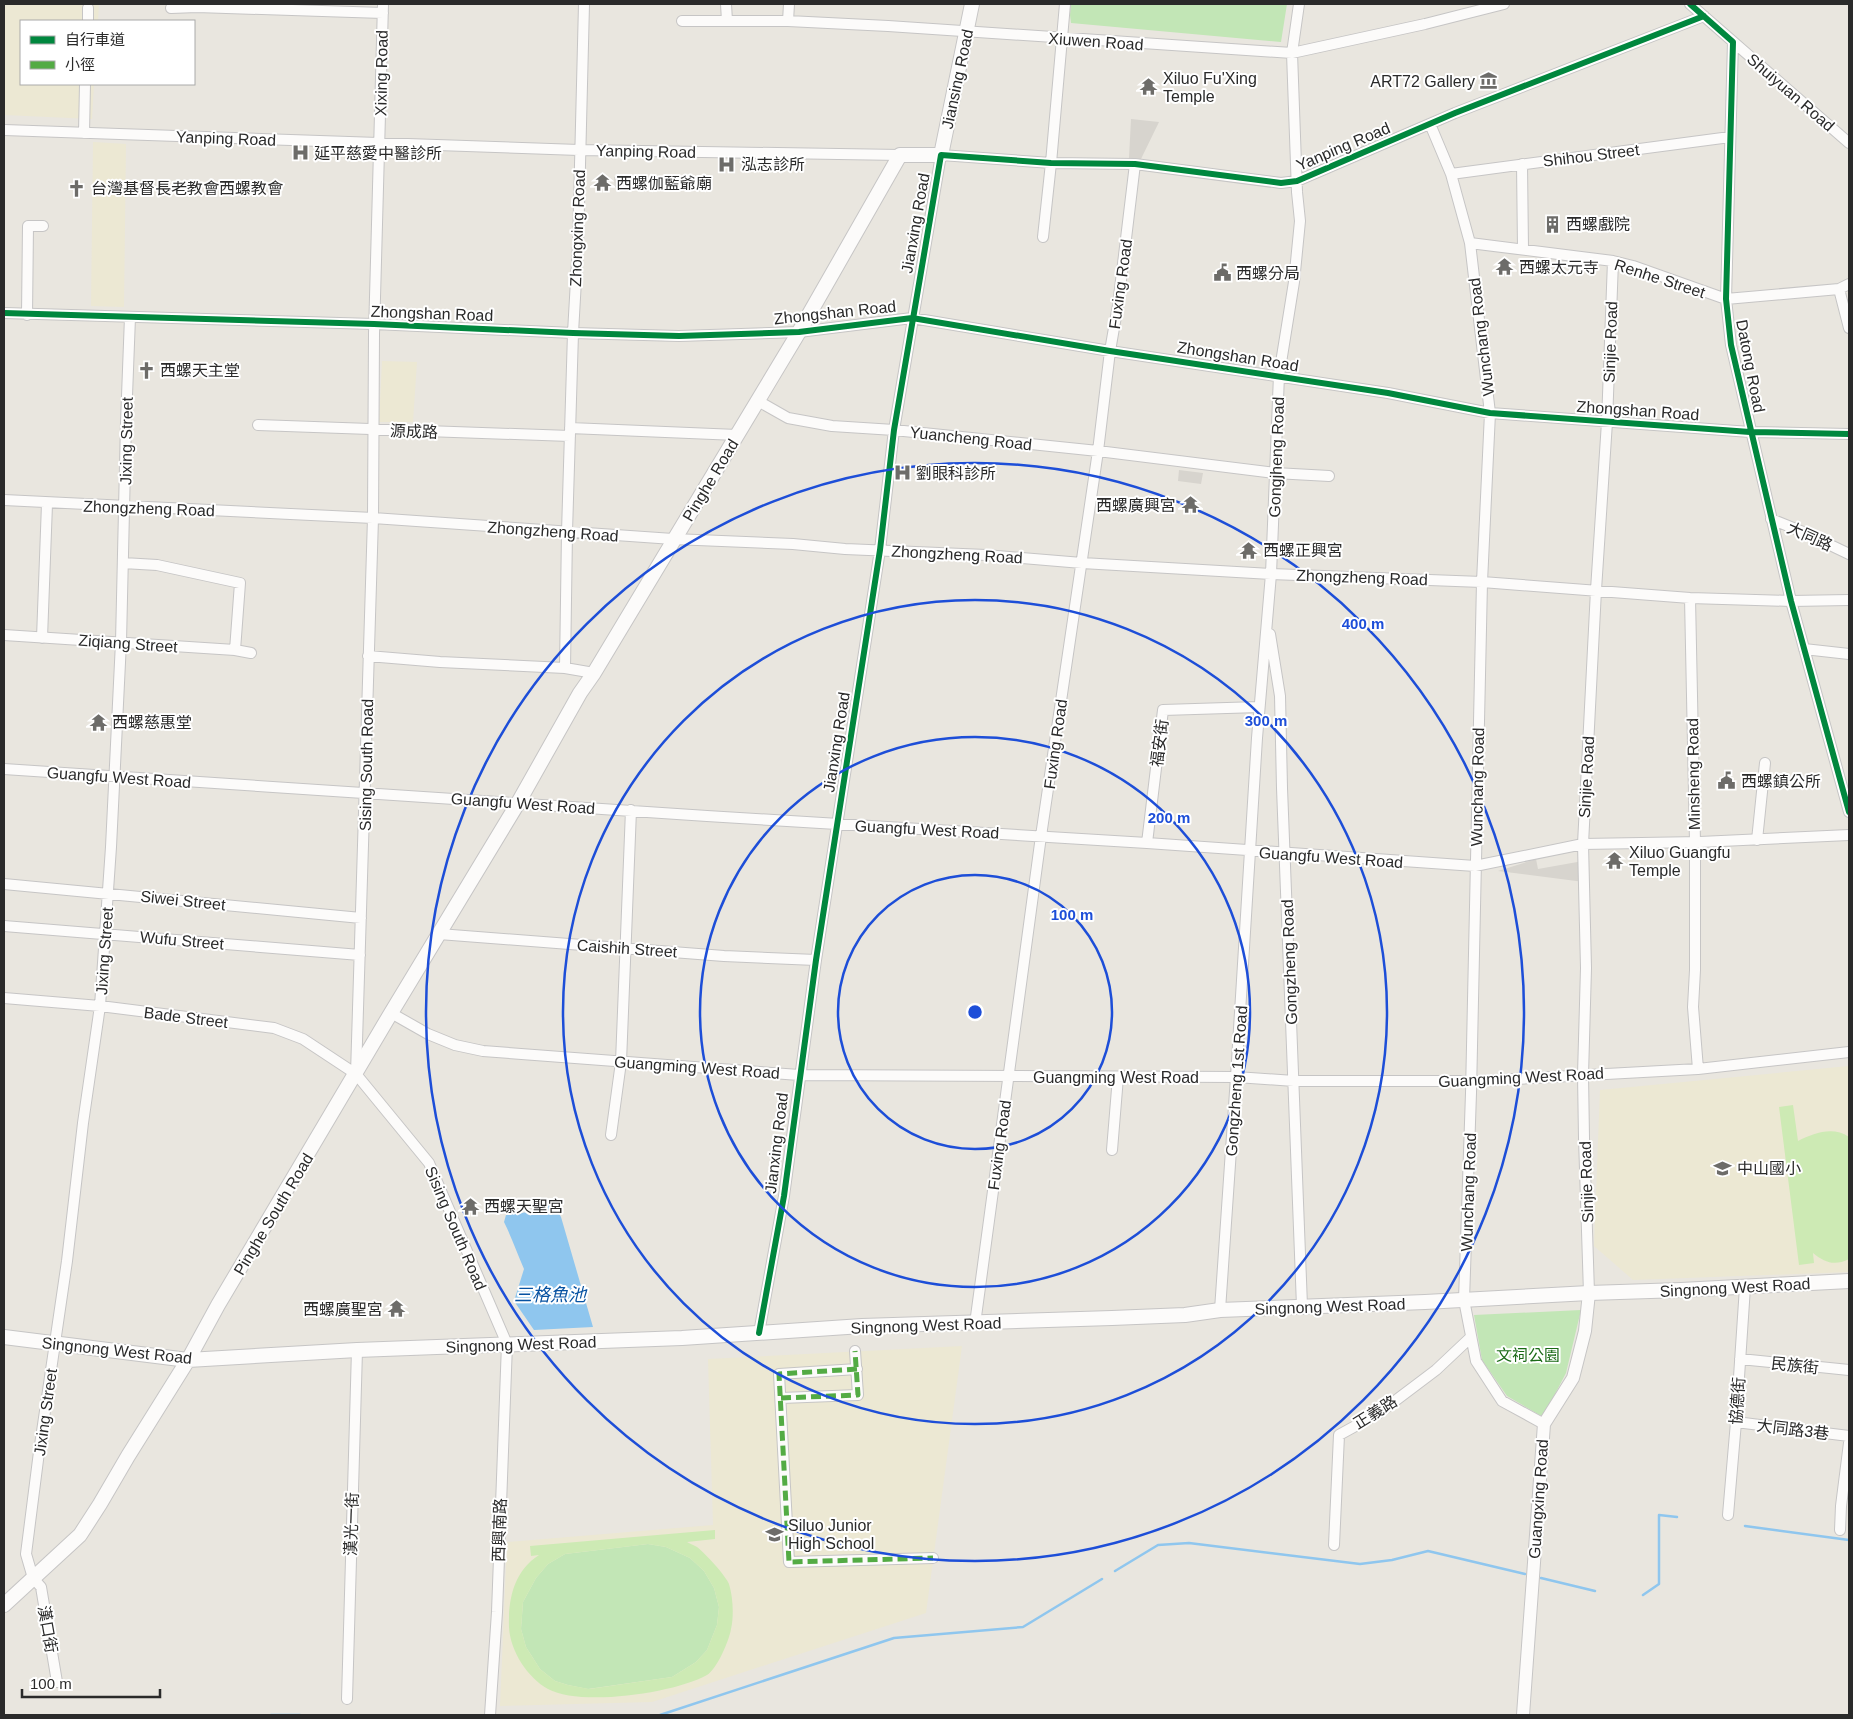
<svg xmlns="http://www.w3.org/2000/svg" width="1853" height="1719" font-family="Arial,'Noto Sans TC',sans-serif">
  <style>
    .education { fill: #ece8d3 }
    .green { fill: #c2e6b6 }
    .pitch { fill: #cdeab4; fill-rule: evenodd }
    .plaza { fill: #d7d4ce }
    .water { fill: #8fc6ee }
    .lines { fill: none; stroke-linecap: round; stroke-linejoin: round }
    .stream { stroke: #8fc6ee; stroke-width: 2.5 }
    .minor-casing { stroke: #c6c5c5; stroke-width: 12 }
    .tertiary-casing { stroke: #c6c5c5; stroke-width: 14 }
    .secondary-casing { stroke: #c6c5c5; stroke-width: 16 }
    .minor { stroke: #fcfbfa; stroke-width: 10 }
    .tertiary { stroke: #fcfbfa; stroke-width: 12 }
    .secondary { stroke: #fcfbfa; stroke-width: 14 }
    .quiet { stroke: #53ab44; stroke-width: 5; stroke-dasharray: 10 5; stroke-linecap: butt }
    .cycleway-casing { stroke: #fff; stroke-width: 9 }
    .cycleway { stroke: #00873e; stroke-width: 6 }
    .ring { fill: none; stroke: #1d4ed8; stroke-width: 2.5 }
    .labels { text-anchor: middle; stroke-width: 4; stroke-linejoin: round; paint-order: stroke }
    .street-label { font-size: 16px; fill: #2a2a2a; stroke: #fff }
    .poi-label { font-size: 16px; fill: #2a2a2a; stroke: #fff; text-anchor: start }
    .park-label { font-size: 16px; fill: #1a6a16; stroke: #fff }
    .water-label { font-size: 18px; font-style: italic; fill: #0752a1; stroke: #fff }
    .centre { fill: #1d4ed8; stroke: #fff; stroke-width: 2.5 }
    .ring-label { font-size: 15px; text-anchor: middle; font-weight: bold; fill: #1d4ed8; stroke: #fff; stroke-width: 4; stroke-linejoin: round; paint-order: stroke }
  </style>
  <rect width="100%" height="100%" fill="#e9e6df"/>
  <path class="education" d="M4 4H99L98 21H21V84H94L92 119 4 115Z
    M93 142 126 144 124 307 91 306Z
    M382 361 417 362 413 422H379Z
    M1849 1066V1272L1633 1280 1594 1246 1600 1090Z
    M962 1346 926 1613 652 1702 500 1706 507 1542 713 1525 708 1359Z"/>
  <path class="green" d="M1071 4H1287L1281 42 1071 23 1070 15Z
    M1581 1310 1566 1373 1543 1417 1507 1396 1482 1360 1474 1315Z
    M648 1544 666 1547 690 1558 704 1571 714 1588 719 1607 717 1625 707 1650 696 1662 672 1677 588 1689 568 1685 555 1681 540 1669 526 1647 521 1629 523 1602 536 1578 548 1564 565 1554Z"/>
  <path class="pitch" d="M1793 1105 1798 1141C1814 1133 1833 1126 1849 1137V1259C1835 1266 1825 1263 1813 1253L1814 1263 1799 1265 1779 1107Z
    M715 1530V1539L687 1542C690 1544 694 1545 697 1547 705 1553 726 1576 729 1584 733 1597 734 1616 731 1629 729 1641 717 1669 707 1675 675 1693 581 1707 548 1689 528 1678 510 1651 509 1627 508 1599 514 1571 539 1555L531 1556 530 1546ZM648 1544 666 1547 690 1558 704 1571 714 1588 719 1607 717 1625 707 1650 696 1662 672 1677 589 1689 568 1685 555 1681 540 1669 526 1647 521 1629 523 1602 536 1578 548 1564 565 1554Z"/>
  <path class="plaza" d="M1131 119 1159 122 1141 159 1129 158Z
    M614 177H648L649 187H615Z
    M1179 470 1203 473 1201 484 1178 481Z
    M1536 859 1538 869 1583 861 1584 882 1498 871Z"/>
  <path class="water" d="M553 1202 561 1217 593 1327 534 1330 514 1301 524 1269C517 1253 512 1238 504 1222L506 1215 536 1211Z"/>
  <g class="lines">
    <path class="stream" d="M1745 1526 1849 1540
      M1115 1571 1158 1545 1189 1543 1360 1564 1392 1560 1428 1551 1525 1574
      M1541 1578 1595 1591
      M1643 1595 1659 1584V1515L1677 1517
      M271 1715H300
      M660 1715 894 1638 1023 1627 1102 1579"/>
    <defs>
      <path id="minor" d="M383 4 374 334 373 518 356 1074 429 1163 507 1344 497 1612 490 1715
        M726 4 727 21
        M1690 4 1849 143
        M171 8 197 7 383 13
        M88 21V8
        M682 21H788L888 26 1292 53 1425 24 1504 4
        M788 21 789 4
        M1733 42 1726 299 1731 345 1791 601 1849 812
        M1430 124 1451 174 1470 243 1490 413 1482 582 1471 1093 1464 1300 1476 1361 1502 1401 1544 1424
        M4 130 579 150 900 155
        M84 133 85 84
        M1522 164 1523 249
        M1451 174 1730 137
        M1043 237 1051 163 1065 4
        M1470 243 1613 261 1633 266 1726 299 1839 289 1849 284
        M1839 289 1849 328
        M4 313 374 324 573 333 679 336 799 332 912 318 1110 351 1388 393 1490 413 1750 432 1849 434
        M27 315 28 226H43
        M758 401 788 418 832 426 894 430 1098 451 1275 473 1329 476
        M258 425 570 436
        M570 428 737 435
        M4 500 373 518 673 539 793 544 845 549 986 555 1082 563 1271 574 1482 582 1690 598 1791 601 1849 600
        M1771 519 1803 532 1849 554
        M123 563 157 565 240 583 235 650
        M1690 598 1695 842V970L1693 1007 1698 1069
        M1270 634 1280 696 1282 788 1302 1306
        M4 635 235 650 251 653
        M42 638 47 504
        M1804 649 1849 654
        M368 656 440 662 565 668 594 673
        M565 668 567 532 573 333 578 245 584 4
        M4 769 707 816 1147 843 1475 866 1583 844 1700 842 1849 835
        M1757 840 1765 763
        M1147 843 1163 710 1259 707
        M4 884 361 918
        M4 926 360 955
        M439 934 724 956 816 960
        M4 998 100 1006 274 1028 303 1039 356 1074
        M391 1013 428 1034 455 1045 483 1051 799 1075 1236 1077 1294 1081H1478L1698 1069 1849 1052
        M611 1135 621 1062 631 810
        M1112 1150 1118 1077
        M1589 1293 1584 1138 1583 1075 1586 968 1583 844 1596 590 1607 422 1613 261
        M1220 1310 1236 1077 1257 738 1271 574 1279 375 1294 282 1300 221 1297 192 1292 53 1299 4
        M975 1324 1041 836 1098 451 1110 351 1118 305 1135 164
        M759 1333 784 1196 816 960 880 550 894 430 941 155 1051 163 1135 164 1281 183 1297 181 1455 113 1704 16
        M1740 1359 1849 1370
        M857 1369 779 1374 789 1562 933 1558
        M781 1398 858 1395 855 1351
        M1736 1422 1849 1436
        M1728 1515 1736 1422 1745 1287
        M1840 1530 1841 1506 1849 1443
        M1334 1545 1339 1435 1379 1413 1436 1370 1471 1337
        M57 1682 41 1587 33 1578 26 1554 39 1452 67 1261 83 1123 100 1006 111 847 121 642 126 422 130 317
        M347 1699 357 1350"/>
      <path id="tertiary" d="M1523 1715 1544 1424 1573 1378 1585 1331 1589 1293"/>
      <path id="secondary" d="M4 1337 188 1360 357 1350 682 1338 862 1326 1112 1318 1185 1315 1220 1310 1425 1302 1589 1293 1681 1290 1849 1281
        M4 1605 80 1535 100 1504 128 1456 188 1360 218 1305 391 1013 518 803 580 693 594 673 799 332 900 155H941L972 4"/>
    </defs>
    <use href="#minor" class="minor-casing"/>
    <use href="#tertiary" class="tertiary-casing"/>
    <use href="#secondary" class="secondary-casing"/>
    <use href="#minor" class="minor"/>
    <use href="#tertiary" class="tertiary"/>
    <use href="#secondary" class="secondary"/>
    <path class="quiet" d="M857 1369 779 1374 789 1562 933 1558
      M781 1398 858 1395 855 1351"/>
    <defs>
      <path id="cycleway" d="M1690 4 1733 42 1726 299 1731 345 1791 601 1849 812
        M4 313 374 324 573 333 679 336 799 332 912 318 1110 351 1388 393 1490 413 1750 432 1849 434
        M759 1333 784 1196 816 960 880 550 894 430 941 155 1051 163 1135 164 1281 183 1297 181 1455 113 1704 16"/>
    </defs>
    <use href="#cycleway" class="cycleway-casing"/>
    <use href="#cycleway" class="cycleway"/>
  </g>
  <g class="ring">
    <circle cx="975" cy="1012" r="137"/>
    <circle cx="975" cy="1012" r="275"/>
    <circle cx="975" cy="1012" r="412"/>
    <circle cx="975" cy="1012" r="549"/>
  </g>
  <defs>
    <symbol id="museum-bare" viewBox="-9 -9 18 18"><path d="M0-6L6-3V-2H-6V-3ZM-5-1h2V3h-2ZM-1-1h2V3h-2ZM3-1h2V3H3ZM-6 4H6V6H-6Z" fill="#6d6c69" stroke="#fff" stroke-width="2.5" paint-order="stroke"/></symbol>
    <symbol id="temple-bare" viewBox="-9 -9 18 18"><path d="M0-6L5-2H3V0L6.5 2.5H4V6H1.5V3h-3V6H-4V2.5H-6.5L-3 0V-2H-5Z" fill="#6d6c69" stroke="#fff" stroke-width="2.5" paint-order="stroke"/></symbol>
    <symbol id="hospital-bare" viewBox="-9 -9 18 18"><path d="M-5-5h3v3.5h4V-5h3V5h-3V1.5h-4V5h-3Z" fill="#6d6c69" stroke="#fff" stroke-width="2.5" paint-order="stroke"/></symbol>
    <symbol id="church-bare" viewBox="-9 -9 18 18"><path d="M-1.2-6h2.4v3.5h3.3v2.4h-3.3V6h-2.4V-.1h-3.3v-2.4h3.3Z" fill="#6d6c69" stroke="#fff" stroke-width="2.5" paint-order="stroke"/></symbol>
    <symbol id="building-bare" viewBox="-9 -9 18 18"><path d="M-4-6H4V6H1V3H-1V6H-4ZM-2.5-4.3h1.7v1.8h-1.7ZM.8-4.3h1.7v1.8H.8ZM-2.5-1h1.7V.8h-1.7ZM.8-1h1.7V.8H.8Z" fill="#6d6c69" stroke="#fff" stroke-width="2.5" paint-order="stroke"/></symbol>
    <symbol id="civic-bare" viewBox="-9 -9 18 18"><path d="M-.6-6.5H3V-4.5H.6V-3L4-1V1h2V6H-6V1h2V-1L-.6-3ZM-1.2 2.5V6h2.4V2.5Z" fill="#6d6c69" stroke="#fff" stroke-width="2.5" paint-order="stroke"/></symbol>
    <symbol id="school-bare" viewBox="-9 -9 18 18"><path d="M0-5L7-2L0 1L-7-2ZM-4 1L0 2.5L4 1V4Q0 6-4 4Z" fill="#6d6c69" stroke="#fff" stroke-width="2.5" paint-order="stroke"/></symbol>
  </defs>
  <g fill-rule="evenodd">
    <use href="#museum-bare" x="1476" y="68" width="25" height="25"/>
    <use href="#temple-bare" x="1136" y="74" width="25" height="25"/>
    <use href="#hospital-bare" x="288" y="140" width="25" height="25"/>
    <use href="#hospital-bare" x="714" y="152" width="25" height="25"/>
    <use href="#temple-bare" x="590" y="170" width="25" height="25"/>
    <use href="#church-bare" x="64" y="176" width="25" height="25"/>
    <use href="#building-bare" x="1540" y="212" width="25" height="25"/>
    <use href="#temple-bare" x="1492" y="254" width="25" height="25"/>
    <use href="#civic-bare" x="1210" y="260" width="25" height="25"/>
    <use href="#church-bare" x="134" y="358" width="25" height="25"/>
    <use href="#hospital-bare" x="890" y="460" width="25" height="25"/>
    <use href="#temple-bare" x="1178" y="492" width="25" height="25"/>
    <use href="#temple-bare" x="1236" y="538" width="25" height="25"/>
    <use href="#temple-bare" x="86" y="710" width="25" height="25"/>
    <use href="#civic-bare" x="1714" y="768" width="25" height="25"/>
    <use href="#temple-bare" x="1602" y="848" width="25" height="25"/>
    <use href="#school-bare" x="1710" y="1156" width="25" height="25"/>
    <use href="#temple-bare" x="458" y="1194" width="25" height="25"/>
    <use href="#temple-bare" x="384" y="1296" width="25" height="25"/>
    <use href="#school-bare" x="762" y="1522" width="25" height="25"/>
  </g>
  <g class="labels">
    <g class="street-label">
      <text transform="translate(1096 41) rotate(4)" y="6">Xiuwen Road</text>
      <text transform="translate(381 73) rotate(-89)" y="6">Xixing Road</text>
      <text transform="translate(957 79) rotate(-78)" y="6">Jiansing Road</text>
      <text transform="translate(1791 92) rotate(41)" y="6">Shuiyuan Road</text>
      <text transform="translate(226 138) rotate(2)" y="6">Yanping Road</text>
      <text transform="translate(1343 146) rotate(-23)" y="6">Yanping Road</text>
      <text transform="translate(646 151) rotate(1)" y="6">Yanping Road</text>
      <text transform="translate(1591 155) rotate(-7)" y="6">Shihou Street</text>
      <text transform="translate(915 223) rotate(-80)" y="6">Jianxing Road</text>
      <text transform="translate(577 228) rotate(-88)" y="6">Zhongxing Road</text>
      <text transform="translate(1660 278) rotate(18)" y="6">Renhe Street</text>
      <text transform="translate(1120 284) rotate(-82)" y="6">Fuxing Road</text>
      <text transform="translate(835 312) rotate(-6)" y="6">Zhongshan Road</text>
      <text transform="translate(432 313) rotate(2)" y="6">Zhongshan Road</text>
      <text transform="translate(1481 337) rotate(-97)" y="6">Wunchang Road</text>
      <text transform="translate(1610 342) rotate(-88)" y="6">Sinjie Road</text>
      <text transform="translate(1238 356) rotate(9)" y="6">Zhongshan Road</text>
      <text transform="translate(1751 366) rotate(79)" y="6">Datong Road</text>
      <text transform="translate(1638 410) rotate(4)" y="6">Zhongshan Road</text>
      <text transform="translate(414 431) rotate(2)" y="6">源成路</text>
      <text transform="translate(971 438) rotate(6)" y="6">Yuancheng Road</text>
      <text transform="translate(126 441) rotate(-89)" y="6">Jixing Street</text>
      <text transform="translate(1276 457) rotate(-88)" y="6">Gongjheng Road</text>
      <text transform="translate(710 480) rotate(-59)" y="6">Pinghe Road</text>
      <text transform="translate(149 508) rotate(2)" y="6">Zhongzheng Road</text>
      <text transform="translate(553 531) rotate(4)" y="6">Zhongzheng Road</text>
      <text transform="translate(1810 536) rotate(24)" y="6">大同路</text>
      <text transform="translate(957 554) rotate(3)" y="6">Zhongzheng Road</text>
      <text transform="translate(1362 577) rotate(2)" y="6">Zhongzheng Road</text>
      <text transform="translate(128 643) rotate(4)" y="6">Ziqiang Street</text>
      <text transform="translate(836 742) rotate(-81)" y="6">Jianxing Road</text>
      <text transform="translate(1159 743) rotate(-83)" y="6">福安街</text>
      <text transform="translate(1055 744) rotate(-82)" y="6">Fuxing Road</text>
      <text transform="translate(366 765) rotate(-89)" y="6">Sising South Road</text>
      <text transform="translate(1693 774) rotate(-91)" y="6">Minsheng Road</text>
      <text transform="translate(119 777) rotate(4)" y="6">Guangfu West Road</text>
      <text transform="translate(1586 777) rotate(-87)" y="6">Sinjie Road</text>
      <text transform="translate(1477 787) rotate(-89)" y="6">Wunchang Road</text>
      <text transform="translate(523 803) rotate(4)" y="6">Guangfu West Road</text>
      <text transform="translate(927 829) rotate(3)" y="6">Guangfu West Road</text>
      <text transform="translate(1331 857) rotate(4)" y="6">Guangfu West Road</text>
      <text transform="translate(183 900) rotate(6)" y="6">Siwei Street</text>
      <text transform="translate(182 940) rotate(5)" y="6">Wufu Street</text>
      <text transform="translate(627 948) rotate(4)" y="6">Caishih Street</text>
      <text transform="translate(104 951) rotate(-86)" y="6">Jixing Street</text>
      <text transform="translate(1289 962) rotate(-92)" y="6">Gongzheng Road</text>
      <text transform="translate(186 1017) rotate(7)" y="6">Bade Street</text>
      <text transform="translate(697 1067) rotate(4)" y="6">Guangming West Road</text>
      <text x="1116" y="1083">Guangming West Road</text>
      <text transform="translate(1521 1077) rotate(-3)" y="6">Guangming West Road</text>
      <text transform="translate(1236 1081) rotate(-86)" y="6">Gongzheng 1st Road</text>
      <text transform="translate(776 1143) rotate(-83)" y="6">Jianxing Road</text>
      <text transform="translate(999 1145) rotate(-82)" y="6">Fuxing Road</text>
      <text transform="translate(1586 1182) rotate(-92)" y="6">Sinjie Road</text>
      <text transform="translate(1468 1192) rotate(-88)" y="6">Wunchang Road</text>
      <text transform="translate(273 1214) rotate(-59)" y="6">Pinghe South Road</text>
      <text transform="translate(456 1228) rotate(67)" y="6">Sising South Road</text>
      <text transform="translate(1735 1287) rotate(-3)" y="6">Singnong West Road</text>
      <text transform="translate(1330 1306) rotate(-2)" y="6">Singnong West Road</text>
      <text transform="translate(926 1325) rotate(-2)" y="6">Singnong West Road</text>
      <text transform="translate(521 1344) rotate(-2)" y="6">Singnong West Road</text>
      <text transform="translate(117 1350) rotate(6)" y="6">Singnong West Road</text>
      <text transform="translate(1795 1365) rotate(6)" y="6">民族街</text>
      <text transform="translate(1737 1401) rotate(-86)" y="6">協德街</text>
      <text transform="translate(45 1412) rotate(-82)" y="6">Jixing Street</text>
      <text transform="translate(1375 1412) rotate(-32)" y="6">正義路</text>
      <text transform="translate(1793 1429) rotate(7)" y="6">大同路3巷</text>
      <text transform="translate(1538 1499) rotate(-86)" y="6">Guangxing Road</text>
      <text transform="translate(351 1524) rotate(-88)" y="6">漢光一街</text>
      <text transform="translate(499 1530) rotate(-88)" y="6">西興南路</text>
      <text transform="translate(48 1629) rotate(80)" y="6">漢口街</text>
    </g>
    <g class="poi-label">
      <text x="1163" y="84">Xiluo Fu'Xing<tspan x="1163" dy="18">Temple</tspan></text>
      <text x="1475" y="87" text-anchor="end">ART72 Gallery</text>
      <text x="314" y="159">延平慈愛中醫診所</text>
      <text x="741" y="170">泓志診所</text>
      <text x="616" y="189">西螺伽藍爺廟</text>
      <text x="91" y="194">台灣基督長老教會西螺教會</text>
      <text x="1566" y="230">西螺戲院</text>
      <text x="1519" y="273">西螺太元寺</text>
      <text x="1236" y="279">西螺分局</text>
      <text x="160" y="376">西螺天主堂</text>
      <text x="916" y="479">劉眼科診所</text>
      <text x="1176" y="511" text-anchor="end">西螺廣興宮</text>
      <text x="1263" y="556">西螺正興宮</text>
      <text x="112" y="728">西螺慈惠堂</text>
      <text x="1741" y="787">西螺鎮公所</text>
      <text x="1629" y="858">Xiluo Guangfu<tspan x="1629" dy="18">Temple</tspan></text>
      <text x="1737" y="1174">中山國小</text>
      <text x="484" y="1212">西螺天聖宮</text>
      <text x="383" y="1315" text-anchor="end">西螺廣聖宮</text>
      <text x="788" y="1531">Siluo Junior<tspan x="788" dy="18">High School</tspan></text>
    </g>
    <g class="park-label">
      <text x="1528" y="1361">文祠公園</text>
    </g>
    <g class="water-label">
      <text x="550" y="1301">三格魚池</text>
    </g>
  </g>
  <circle cx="975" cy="1012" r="8" class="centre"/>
  <g class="ring-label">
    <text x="1363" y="629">400 m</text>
    <text x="1266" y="726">300 m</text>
    <text x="1169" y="823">200 m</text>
    <text x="1072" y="920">100 m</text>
  </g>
  <rect width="1853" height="1719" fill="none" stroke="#2a2a2a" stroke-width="10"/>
  <rect x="20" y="20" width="175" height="65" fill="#ffffff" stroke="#aaaaaa"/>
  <rect x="30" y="36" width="25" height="8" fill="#00873e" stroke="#aaaaaa"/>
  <text x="65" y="45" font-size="15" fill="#2a2a2a">自行車道</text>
  <rect x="30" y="61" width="25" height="8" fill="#53ab44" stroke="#aaaaaa"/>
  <text x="65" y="70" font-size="15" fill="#2a2a2a">小徑</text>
  <path d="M22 1689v8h138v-8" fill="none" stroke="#2a2a2a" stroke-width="2.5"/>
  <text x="30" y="1689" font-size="15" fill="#2a2a2a" stroke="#ffffff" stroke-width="4" paint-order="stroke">100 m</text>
</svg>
